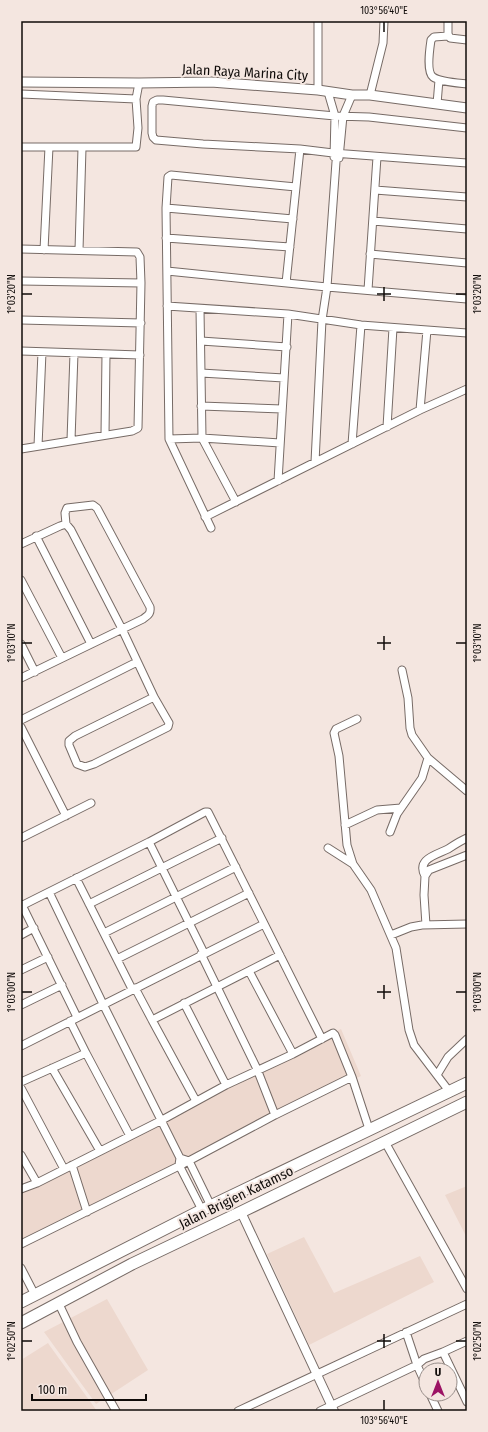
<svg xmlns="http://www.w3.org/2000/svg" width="488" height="1432" font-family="'Fira Sans Condensed',sans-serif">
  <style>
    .built { fill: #edd8ce }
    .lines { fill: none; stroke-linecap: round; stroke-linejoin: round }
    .minor-casing { stroke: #776b66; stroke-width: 9 }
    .tertiary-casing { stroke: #776b66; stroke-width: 10 }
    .secondary-casing { stroke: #776b66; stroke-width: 11 }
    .trunk-casing { stroke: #776b66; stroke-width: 13 }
    .minor { stroke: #fff; stroke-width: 7 }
    .tertiary { stroke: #fff; stroke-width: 8 }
    .secondary { stroke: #fff; stroke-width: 9 }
    .trunk { stroke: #fff; stroke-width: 11 }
    .ticks { fill: none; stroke: #0f0b09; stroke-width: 1.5 }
    .labels { text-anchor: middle; stroke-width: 4; stroke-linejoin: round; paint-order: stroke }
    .street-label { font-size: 14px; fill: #0f0b09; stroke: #f4e6e0 }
    .neatline { fill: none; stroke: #0f0b09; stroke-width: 1.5 }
    .ticks-label { font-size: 10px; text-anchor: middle; fill: #0f0b09 }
  </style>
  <rect width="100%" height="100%" fill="#f4e6e0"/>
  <path class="built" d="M341 1029 361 1076 21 1244V1188Z
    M467 1186V1238L445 1195Z
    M304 1237 334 1293 420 1256 434 1282 309 1345 267 1254Z
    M107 1299 148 1370 96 1404 44 1332Z
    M48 1343 50 1346 97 1411H21V1360Z"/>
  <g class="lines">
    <defs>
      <path id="minor" d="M448 21V34L450 38 467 40
        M448 36 434 37 431 40C430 47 426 72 433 77 440 82 458 83 467 84
        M318 90V21
        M328 92 335 116 334 157
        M21 94 136 99 139 83
        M370 95 383 43 384 21
        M437 104 439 80
        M467 128 369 117 335 116 163 100H157L153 102 152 106V133L153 137 156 140 203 144 300 149 333 153 467 163
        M21 147H136L138 128 136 99
        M339 158 343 116 352 95
        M375 190 467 197
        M166 208 293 219
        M373 221 467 229
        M166 238 290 247
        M21 249 137 252 140 257 141 283 138 428 132 431 21 449
        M44 250 49 147
        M79 250 82 148
        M370 254 467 263
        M167 271 327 287 467 299
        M21 281 141 283
        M286 283 300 149
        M368 290 377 157
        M167 306 288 314 361 325 467 333
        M200 309 202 438 236 502
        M21 320 141 323
        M201 341 287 347
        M21 351 140 355
        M201 373 284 378
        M201 406 282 409
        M420 410 427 330
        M387 427 393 328
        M105 435 106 354
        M169 439 202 438 280 443
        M71 440 74 353
        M352 444 361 325
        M38 446 42 352
        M315 462 322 320 327 287 336 162
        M278 481 288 314
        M205 517 420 410 467 389
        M211 528 169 439 166 208 168 177 171 175 296 187
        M36 536 91 644
        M21 544 60 526 66 524 71 530 122 629 154 697 169 723 168 727 94 764 85 767 77 764 69 745V741L75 736 154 697
        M21 580 62 658
        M21 644 35 672
        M402 670 408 698 410 728 412 735 428 758 467 791
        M21 678 143 619C148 615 151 614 150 607L97 508 93 505 67 508 65 513 66 524
        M21 720 137 662
        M21 727 66 816
        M345 825 377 810 401 808
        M390 832 397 814 422 778 428 758
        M21 838 91 803
        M149 842 204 953
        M328 848 353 864 371 890 396 948 409 1030 414 1045 449 1091
        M353 864 347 845 339 756 334 733 336 729 357 719
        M425 876C416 859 436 855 448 849 454 845 460 841 467 838
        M76 878 132 989
        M49 892 103 1004 180 1158
        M89 904 222 838
        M22 905 77 1017
        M21 906 149 842 205 812H208L322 1039
        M426 925 424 895 425 876 429 870 467 855
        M104 933 236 867
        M21 935 34 928
        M391 935 411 927 422 925 467 924
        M201 954 257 1069 275 1115
        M117 959 249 893
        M21 970 48 957
        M249 971 293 1054
        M135 988 152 1020 280 955
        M184 1003 226 1085
        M21 1005 62 985
        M152 1020 196 1101
        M21 1046 264 924
        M86 1053 130 1136
        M52 1068 100 1151
        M437 1075 448 1057 467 1039
        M21 1082 86 1053 70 1021
        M21 1088 64 1169
        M385 1142 467 1289
        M21 1155 37 1183
        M72 1165 87 1212
        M21 1189 37 1183 162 1120 226 1085 293 1054 333 1033 335 1035 352 1077 369 1129
        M202 1210 179 1165 180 1158 189 1161 211 1206
        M21 1244 183 1164 275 1115 352 1077
        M21 1268 35 1295
        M59 1304 77 1342 116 1411
        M406 1332 417 1365 426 1385
        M443 1352 467 1402
        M430 1394 438 1411
        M238 1411 467 1304
        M320 1411 417 1365 424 1359 443 1352 467 1341"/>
      <path id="tertiary" d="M241 1212 334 1411"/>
      <path id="secondary" d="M21 82 139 83 211 82 318 90 352 95H370L467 108"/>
      <path id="trunk" d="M21 1302 202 1210 467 1083
        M21 1323 132 1264 241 1212 467 1102"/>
    </defs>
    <use href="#minor" class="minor-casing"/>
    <use href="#tertiary" class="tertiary-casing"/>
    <use href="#secondary" class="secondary-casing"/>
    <use href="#trunk" class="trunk-casing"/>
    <use href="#minor" class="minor"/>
    <use href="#tertiary" class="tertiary"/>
    <use href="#secondary" class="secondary"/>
    <use href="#trunk" class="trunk"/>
  </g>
  <path class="ticks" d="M384 22V32M384 287V301M22 294H32M377 294H391M456 294H466M384 636V650M22 643H32M377 643H391M456 643H466M384 985V999M22 992H32M377 992H391M456 992H466M384 1334V1348M22 1341H32M377 1341H391M456 1341H466M384 1400V1410"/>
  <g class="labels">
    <g class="street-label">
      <text transform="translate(245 72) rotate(3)" y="5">Jalan Raya Marina City</text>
      <text transform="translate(236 1197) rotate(-26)" y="5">Jalan Brigjen Katamso</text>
    </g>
  </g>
  <rect width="488" height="1432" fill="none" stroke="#f4e6e0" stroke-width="44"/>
  <g transform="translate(438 1382)"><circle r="19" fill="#f4e6e0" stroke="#988e8a"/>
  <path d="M0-3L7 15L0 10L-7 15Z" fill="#9c1364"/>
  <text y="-6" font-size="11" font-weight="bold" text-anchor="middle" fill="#0f0b09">U</text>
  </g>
  <path d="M32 1394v6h114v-6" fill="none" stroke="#0f0b09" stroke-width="2"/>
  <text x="38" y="1394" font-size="12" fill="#0f0b09" stroke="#f4e6e0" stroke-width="3" paint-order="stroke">100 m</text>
  <rect x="22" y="22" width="444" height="1388" class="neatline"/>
  <g class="ticks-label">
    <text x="384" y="14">103°56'40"E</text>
    <text transform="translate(11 294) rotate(-90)" y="4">1°03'20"N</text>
    <text transform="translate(477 294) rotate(-90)" y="4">1°03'20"N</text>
    <text transform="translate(11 643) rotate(-90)" y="4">1°03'10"N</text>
    <text transform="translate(477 643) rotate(-90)" y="4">1°03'10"N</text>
    <text transform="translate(11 992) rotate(-90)" y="4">1°03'00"N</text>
    <text transform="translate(477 992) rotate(-90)" y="4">1°03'00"N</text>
    <text transform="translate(11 1341) rotate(-90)" y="4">1°02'50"N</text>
    <text transform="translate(477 1341) rotate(-90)" y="4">1°02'50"N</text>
    <text x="384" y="1424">103°56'40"E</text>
  </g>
</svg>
